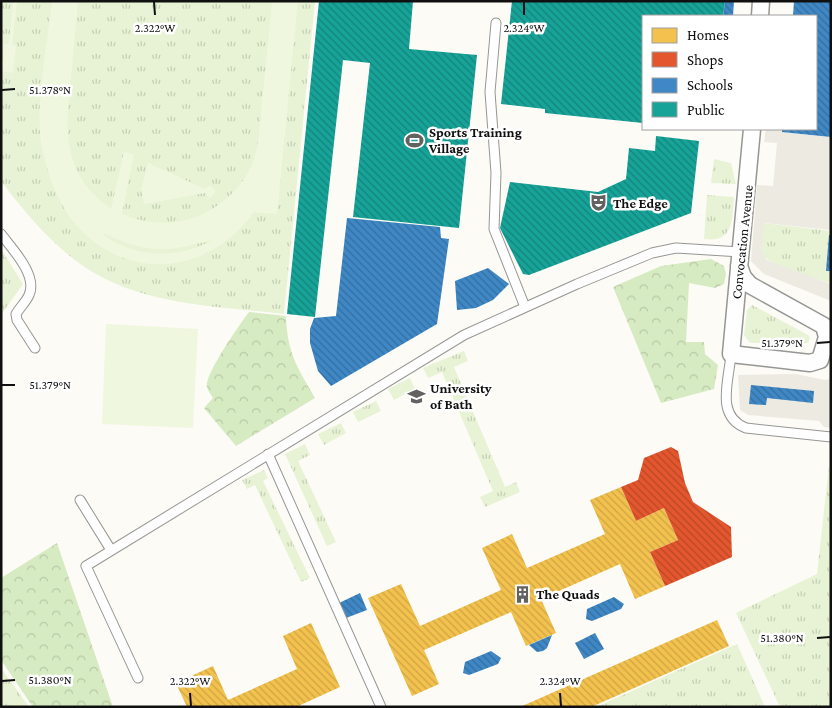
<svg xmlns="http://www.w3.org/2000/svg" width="832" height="708" font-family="'Crimson Pro',serif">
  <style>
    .grass { fill: url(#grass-tufts) }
    .forest { fill: url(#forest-crowns) }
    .pitch { fill: #f0f7df; fill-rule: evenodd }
    .plaza { fill: #edeae1 }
    .homes { fill: url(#homes-back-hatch) }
    .shops { fill: url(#shops-back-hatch) }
    .schools { fill: url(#schools-back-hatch) }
    .public { fill: url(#public-back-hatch) }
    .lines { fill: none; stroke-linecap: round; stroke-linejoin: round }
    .lane-casing { stroke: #969694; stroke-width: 11 }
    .street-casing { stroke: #969694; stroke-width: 19 }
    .lane { stroke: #fffefe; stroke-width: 9 }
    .street { stroke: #fffefe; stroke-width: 16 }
    .ticks { fill: none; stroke: #101010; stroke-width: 2 }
    .labels { text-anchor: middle; stroke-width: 5; stroke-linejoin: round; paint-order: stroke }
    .poi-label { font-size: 14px; font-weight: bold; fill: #101010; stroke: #fff; text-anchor: start }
    .street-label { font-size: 14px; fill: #101010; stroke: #fff }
    .ticks-label { font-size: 12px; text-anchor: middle; fill: #101010; stroke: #fff; stroke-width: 5; stroke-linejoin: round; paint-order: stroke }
  </style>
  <defs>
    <pattern id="grass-tufts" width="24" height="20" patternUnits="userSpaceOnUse" patternTransform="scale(1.25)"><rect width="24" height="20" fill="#e7f3d4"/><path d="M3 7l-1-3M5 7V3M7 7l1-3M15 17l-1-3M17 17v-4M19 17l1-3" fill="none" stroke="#c5cfb5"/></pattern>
    <pattern id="forest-crowns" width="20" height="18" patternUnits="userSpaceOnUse" patternTransform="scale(1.25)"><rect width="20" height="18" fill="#d7ebc2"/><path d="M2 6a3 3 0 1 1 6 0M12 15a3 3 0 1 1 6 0" fill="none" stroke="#b8c8a6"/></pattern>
    <pattern id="homes-back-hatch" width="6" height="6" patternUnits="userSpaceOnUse" patternTransform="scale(1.25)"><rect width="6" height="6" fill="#f2c14e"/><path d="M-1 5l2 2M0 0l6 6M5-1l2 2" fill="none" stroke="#cea543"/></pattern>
    <pattern id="shops-back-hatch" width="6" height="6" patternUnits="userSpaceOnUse" patternTransform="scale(1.25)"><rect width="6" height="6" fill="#e4572e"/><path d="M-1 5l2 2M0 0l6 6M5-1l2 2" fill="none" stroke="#b74726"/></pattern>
    <pattern id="schools-back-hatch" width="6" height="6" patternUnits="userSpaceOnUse" patternTransform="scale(1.25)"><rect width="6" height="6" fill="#3f88c5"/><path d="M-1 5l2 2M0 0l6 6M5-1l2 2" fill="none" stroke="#336e9f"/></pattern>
    <pattern id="public-back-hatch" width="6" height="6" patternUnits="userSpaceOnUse" patternTransform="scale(1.25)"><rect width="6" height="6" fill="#17a398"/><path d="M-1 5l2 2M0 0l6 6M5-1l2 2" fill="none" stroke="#13837b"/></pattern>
  </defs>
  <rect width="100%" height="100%" fill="#fcfbf6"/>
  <path class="grass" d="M1 1H315L284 314C218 306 144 306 86 268 53 246 25 213 1 181Z
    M714 159 731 163 736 184 711 183Z
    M707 195 734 197C732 220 734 243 704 239Z
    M763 223 831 231V283C817 279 769 266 762 254 758 247 763 232 763 223Z
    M1 249 23 284 1 315Z
    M752 305 808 335 810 338 808 343H750L744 335 747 310Z
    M464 351 468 361 454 367 505 487 516 482 520 492 485 507 480 497 493 491 442 372 428 378 423 368Z
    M410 378 415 389 394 400 388 389Z
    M376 401 381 411 358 422 353 412Z
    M341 423 346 433 324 445 318 434Z
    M305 444 310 455 298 461 336 542 327 546 285 454Z
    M829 466H831V707H780L736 613 817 574Z
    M264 470 268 478 263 481 310 578 301 582 255 485 247 489 242 480Z
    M737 644 765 707H596Z
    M1 668 29 707H1Z"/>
  <path class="forest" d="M711 259 724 266 726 274 724 284 715 288 689 283 686 342H704L705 354 718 365 714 389 661 403 613 287 661 266Z
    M249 312 286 316C287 352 297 367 315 398L236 446 204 408 213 398C211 395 208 391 207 387 204 375 240 324 249 312Z
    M57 543 113 707H33L1 660V578Z"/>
  <path class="pitch" d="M13 1H17L12 45 16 46 13 73 1 71 4 44H9Z
    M52 1H78C76 27 73 52 71 78 65 132 62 174 111 209L124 152 134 154 122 214C146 224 171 226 196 217 219 208 240 190 251 167 260 146 260 122 262 100 266 67 269 34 272 1H298L277 214 254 212C210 273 131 284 78 227 59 207 48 175 42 148 34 110 48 42 52 1ZM101 233C111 235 122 242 133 245 167 254 181 247 212 240 178 260 132 258 101 233Z
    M148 163 205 189 210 185 216 191 210 198 205 193 144 204 141 190Z
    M106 324 198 329 193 428 102 424Z"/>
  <path class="plaza" d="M766 129H782V132L831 137V230L764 223 761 250 767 260 831 284V301L764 274 751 261 757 185 773 186 777 143 764 142Z
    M796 374 825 380 831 379V428L824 427 819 421 748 415 740 410 738 375Z"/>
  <path class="homes" d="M621 487 636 521 664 508 678 540 650 552 665 586 635 599 620 564 541 599 556 633 526 646 511 612 424 650 439 684 412 696 368 598 401 584 420 626 501 590 482 548 512 534 527 568 605 534 590 500Z
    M717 620 729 646 623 693 591 707H520Z
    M311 623 340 687 296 707H187L176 683 213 666 228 700 297 669 283 636Z"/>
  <path class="shops" d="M671 447 678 451 685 483 693 502 731 527 732 557 665 586 650 552 678 540 664 508 636 521 621 487 638 480 644 458Z"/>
  <path class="schools" d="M725 1H734L733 16H723Z
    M794 1H831V137L782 132V129H816V16H793Z
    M347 218 440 227 441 238 449 239 437 324 331 386 318 371 310 343V329L314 318 336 316Z
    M829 235H831V271H826Z
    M488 268 509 284 493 300 476 308 457 310 455 281Z
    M751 385 814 391 813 403 767 398 766 405 749 404Z
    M360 593 367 610 346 618 339 603Z
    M614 597 624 604 621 609 592 621 586 619 587 609Z
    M595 633 604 649 584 659 575 643Z
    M552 635 547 648 543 651 537 652 529 645Z
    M491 651 501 658 498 664 469 675 463 673 465 662Z"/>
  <path class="public" d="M319 1H413L409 49 477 55 459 228 353 217 370 63 343 60 315 317 287 314Z
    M512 1H725L723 16H643V123L545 113V109L501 104Z
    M656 136 699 141 691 213 529 275 523 274 500 228 510 182 598 192 626 179 629 148 655 151Z"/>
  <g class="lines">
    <defs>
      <path id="lane" d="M496 23 490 92 496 173 494 229 525 307
        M1 234C12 249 38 275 29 295 26 302 20 307 16 314L17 320 35 348
        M731 354C729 381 715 416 746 428L831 437
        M268 454 381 707
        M80 500 111 550
        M138 678 86 566 464 335 577 284 652 253 676 248 741 252"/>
      <path id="street" d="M760 16 761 1
        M739 266 743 277 750 285 824 326 827 337 820 360 810 363 731 354 752 129"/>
    </defs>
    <use href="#lane" class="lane-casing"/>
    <use href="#street" class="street-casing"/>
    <use href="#lane" class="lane"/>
    <use href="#street" class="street"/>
  </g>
  <path class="ticks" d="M154 2 155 15M524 2V15M2 90 15 89M817 343 830 342M2 385H15M817 638 830 637M2 681 15 680M190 693 191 706M560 693 561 706"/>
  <defs>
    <symbol id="stadium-bare" viewBox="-9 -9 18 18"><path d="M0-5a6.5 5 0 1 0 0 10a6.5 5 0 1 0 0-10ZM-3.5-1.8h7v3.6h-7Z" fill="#636260" stroke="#fff" stroke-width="2.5" paint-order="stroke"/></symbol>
    <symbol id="theatre-bare" viewBox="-9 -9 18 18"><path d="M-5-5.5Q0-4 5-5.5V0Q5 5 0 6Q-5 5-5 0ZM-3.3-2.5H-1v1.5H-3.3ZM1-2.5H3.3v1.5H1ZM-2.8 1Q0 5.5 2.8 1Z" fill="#636260" stroke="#fff" stroke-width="2.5" paint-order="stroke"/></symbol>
    <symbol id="university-bare" viewBox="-9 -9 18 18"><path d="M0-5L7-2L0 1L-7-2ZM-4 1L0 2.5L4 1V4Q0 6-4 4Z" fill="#636260" stroke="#fff" stroke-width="2.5" paint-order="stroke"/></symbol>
    <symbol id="building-bare" viewBox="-9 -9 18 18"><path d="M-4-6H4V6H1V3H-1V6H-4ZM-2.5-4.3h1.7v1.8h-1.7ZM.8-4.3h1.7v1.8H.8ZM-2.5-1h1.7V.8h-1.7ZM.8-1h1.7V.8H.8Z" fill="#636260" stroke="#fff" stroke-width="2.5" paint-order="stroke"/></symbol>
  </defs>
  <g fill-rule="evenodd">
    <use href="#stadium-bare" x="402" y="128" width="25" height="25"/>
    <use href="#theatre-bare" x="586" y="190" width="25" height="25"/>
    <use href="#university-bare" x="404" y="384" width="25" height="25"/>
    <use href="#building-bare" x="510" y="582" width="25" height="25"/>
  </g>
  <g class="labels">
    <g class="poi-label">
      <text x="429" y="137">Sports Training<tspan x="429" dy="16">Village</tspan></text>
      <text x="613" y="208">The Edge</text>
      <text x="430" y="393">University<tspan x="430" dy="16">of Bath</tspan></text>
      <text x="536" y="599">The Quads</text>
    </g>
    <g class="street-label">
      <text transform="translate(742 242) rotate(-84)" y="5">Convocation Avenue</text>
    </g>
  </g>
  <g class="ticks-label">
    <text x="155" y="32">2.322°W</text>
    <text x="524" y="32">2.324°W</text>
    <text x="50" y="94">51.378°N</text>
    <text x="782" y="347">51.379°N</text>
    <text x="50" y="389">51.379°N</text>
    <text x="782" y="642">51.380°N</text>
    <text x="50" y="684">51.380°N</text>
    <text x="190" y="685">2.322°W</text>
    <text x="560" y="685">2.324°W</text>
  </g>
  <rect width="832" height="708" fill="none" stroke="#101010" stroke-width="5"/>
  <rect x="642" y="15" width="175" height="115" fill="#ffffff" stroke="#9f9f9f"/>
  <rect x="652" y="28" width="25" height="15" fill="#f2c14e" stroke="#9f9f9f"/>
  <text x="687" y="40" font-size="15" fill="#101010">Homes</text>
  <rect x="652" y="52" width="25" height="15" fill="#e4572e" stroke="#9f9f9f"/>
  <text x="687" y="65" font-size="15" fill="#101010">Shops</text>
  <rect x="652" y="78" width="25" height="15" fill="#3f88c5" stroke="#9f9f9f"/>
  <text x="687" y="90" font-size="15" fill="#101010">Schools</text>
  <rect x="652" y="102" width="25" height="15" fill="#17a398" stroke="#9f9f9f"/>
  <text x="687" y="115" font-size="15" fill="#101010">Public</text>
</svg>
